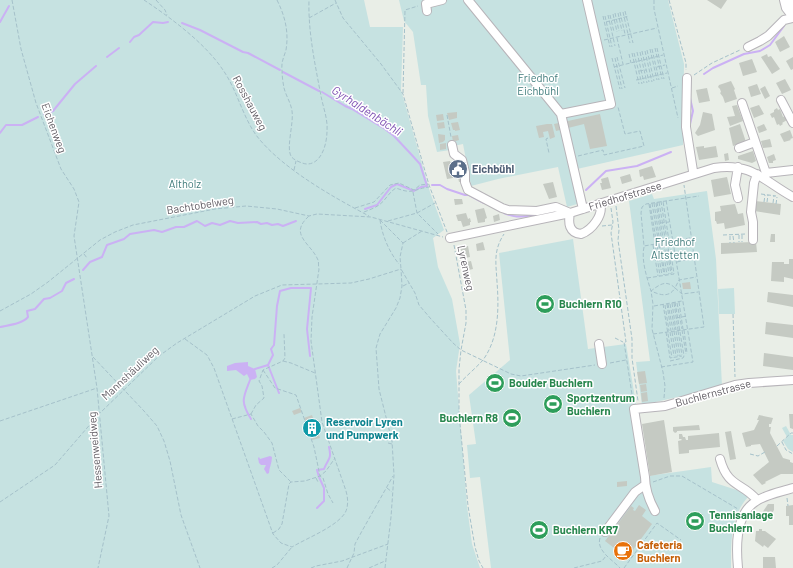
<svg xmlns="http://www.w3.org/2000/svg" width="793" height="568" font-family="Barlow,sans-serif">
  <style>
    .green { fill: #c6e2e1 }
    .water { fill: #cbb1f4 }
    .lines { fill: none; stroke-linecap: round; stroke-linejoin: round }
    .stream { stroke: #cbb1f4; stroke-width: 2 }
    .building { fill: #c5cac3 }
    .minor-casing { stroke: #b7b4b9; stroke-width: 10 }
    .path { stroke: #a5c1ca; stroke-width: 1; stroke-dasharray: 4 2; stroke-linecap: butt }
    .minor { stroke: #fff; stroke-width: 8 }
    .labels { text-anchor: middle; stroke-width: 3; stroke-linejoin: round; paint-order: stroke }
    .park-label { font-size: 11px; fill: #3f7b7b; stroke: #fff }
    .street-label { font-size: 11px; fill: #625e65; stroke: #fff }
    .service-label { font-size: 11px; font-weight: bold; fill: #4e5e75; stroke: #fff; text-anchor: start }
    .leisure-label { font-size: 11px; font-weight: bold; fill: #27864d; stroke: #fff; text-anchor: start }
    .culture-label { font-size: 11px; font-weight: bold; fill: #0d838f; stroke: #fff; text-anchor: start }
    .food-label { font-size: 11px; font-weight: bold; fill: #c56008; stroke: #fff; text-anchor: start }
    .water-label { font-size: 12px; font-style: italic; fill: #8256b5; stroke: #fff }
  </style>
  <rect width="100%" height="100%" fill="#e9eee7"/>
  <path class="green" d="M0 0H364L370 27H403L401 90 430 192 444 230 433 238 438 267 452 299 460 344 456 371 467 506 472 544 480 568H0Z
    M399 0H668L684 64 683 145 577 169 584 202 567 207 558 167 498 179 471 186 463 144 449 147 450 150 437 152 428 116 426 85H421L413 32 404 21Z
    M707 191 716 259 722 387 642 405 636 362 650 361 629 201 652 194 654 199Z
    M573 239 588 349 626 344 648 476 711 467 712 482 746 493 749 496C730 516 731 542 731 568H491L480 477 470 478 467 445 476 444 469 395 510 360 499 253Z
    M734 288 735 314H719L718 289Z
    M786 426 791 435H793V452L788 449 783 441 787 437 782 428Z"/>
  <path class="water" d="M248 362V366L255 369 257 377 255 379 250 380 247 374 244 376 236 370 227 371V366L235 363Z
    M270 456 272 457C272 463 269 468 269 473L267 474 264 469 266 465H261L259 463 258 458 259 457 260 459Z"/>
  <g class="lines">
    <path class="stream" d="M0 22 9 6
      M182 23 200 30 243 52 248 53 280 70
      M130 42 134 37 139 35 153 22 163 23 168 22
      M107 57 119 48
      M283 72 319 91
      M704 74 713 68 744 54 760 51 770 45 784 26
      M322 92 345 106 352 109 385 129 394 136 410 153 420 164 427 186
      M690 98 693 111 690 124
      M44 114 53 111 75 84 96 66
      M0 133 6 125H22L38 117
      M432 185H440L447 189 465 195H469L484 203
      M586 190 606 171 637 166 671 152
      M365 209 377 205 391 187 397 184 414 191 421 187 427 186
      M504 213C518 219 522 216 536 215
      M83 270 90 262 102 257 107 245 124 239 130 234 154 230 162 232 176 227H184L197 221 205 226 212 223 220 225 230 221 238 223 257 222 261 224 267 223 272 225 278 224 283 226 296 221
      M0 327C9 325 22 324 28 317L27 311 35 309 44 299 50 298 62 291 66 283 74 279
      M268 365 279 393
      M255 369 268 365 273 355 271 349 274 345 277 306 280 291 291 288H311L307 329 310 356
      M250 380C243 398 240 401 251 419
      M317 508 324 501V488L319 477 317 470 324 469C328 458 332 460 329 447"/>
  </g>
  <path class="building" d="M707 0H727L721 9Z
    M784 36 790 47 780 52 775 42Z
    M767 54 768 57 771 56 780 69 772 74 761 57Z
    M793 57V69L791 70 786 61Z
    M752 59 757 72 743 76 739 63Z
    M785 79 791 90 782 94 776 83Z
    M731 81 735 89 734 90 737 99 725 103 723 97 720 93 721 92 720 89 718 87 719 85Z
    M757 84 761 94 751 97 748 87Z
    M765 86 770 96 765 99 760 89Z
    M707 88 710 101 699 103 696 90Z
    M737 105 743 121 730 126 727 117 735 116 732 106Z
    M759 105 764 114 754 118 750 108Z
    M777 108 778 110 780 109 783 117 785 116 787 120 782 123 783 124 780 126 779 124 777 125 774 117 772 118 770 114 774 112V110Z
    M457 112V118L449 120 447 113Z
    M703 112 712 114 715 130 698 136 695 133 700 125Z
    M443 114 444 120 437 121 436 115Z
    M600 114 607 146 590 149 584 124 556 131 554 124Z
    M444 122 445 128 438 129 437 123Z
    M458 122 460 130 455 131V130H453L451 123Z
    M547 124H552L555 137 550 139 548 131 543 132 544 137 539 138 536 126Z
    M740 124 746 142 733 146 729 128Z
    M764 124 767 130 759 133 757 127Z
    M790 130 793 138 790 139 791 140 784 142 780 134Z
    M438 134 445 135V140L443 142 439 143Z
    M458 135 459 140 453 142 452 136Z
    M770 139 772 147 763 148 761 141Z
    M446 143V149L440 150V144Z
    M704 146V148L716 146 718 157 699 160 696 147Z
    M753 151 756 161 752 163 738 159V156Z
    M728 153 729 160 725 161 724 154Z
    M774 154 776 160 773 161V163H769L767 157Z
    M450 161 453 178 447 179 443 162Z
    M460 162 464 181 459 182 458 177 455 178 452 164Z
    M652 166 656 177 644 180 643 176 640 177 639 170Z
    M630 174 632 181 622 184 620 177Z
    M608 177 611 188 602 190 600 183H602L601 179Z
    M727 177 731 194 714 197 711 180Z
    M553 182 557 197 549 199 543 184Z
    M454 199H462L463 204 455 205Z
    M755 201 781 204 780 215 754 211Z
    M735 204 738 214 743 213 745 225 725 229 724 223 717 224 716 221H715V212L721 211 720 206Z
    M484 208 487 218 485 219V222L478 223 475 210Z
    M466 213 468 219 470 218 471 222H470V225L463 227 461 221H458L456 215Z
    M499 214 500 220 494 222 493 216Z
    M771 234H775V242H770Z
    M483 242 485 250 477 251 476 244Z
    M756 242 757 252 721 254V243Z
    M468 246 470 257 465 258 464 255H462L460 247Z
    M789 259H793V279L784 277V282L771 281 772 262H784V264H789Z
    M471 261 473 269 469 270 466 262Z
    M690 282 691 289H683L682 283Z
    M768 292 793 295V307L767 302Z
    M766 322 793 325V338L765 334Z
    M764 353 793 357V370L763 366Z
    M645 371 647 383 639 384 637 372Z
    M646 384 647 391 641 392 640 385Z
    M647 392 648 401 642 402 641 393Z
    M300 408 302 412 294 415 292 411Z
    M789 414H793V429L790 428Z
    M312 415 320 438 312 440 304 418Z
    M759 415 773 418 771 424H769V427H771L770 433 783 458 790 460V462L793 463V474H781L765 482 766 483 762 485 753 475 769 462 760 444 751 445V446L746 447 742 433 754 430 759 420H757Z
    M664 420 672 472 650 476 642 424Z
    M699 425 700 430 677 431V432L675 433 673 431V427Z
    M731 431 736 459 730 460 725 432Z
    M719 433 720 447 689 450V453L679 454 678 441 682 440 681 439H679V434H682L683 437H685L686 440H688V436Z
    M627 481V486L617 487V482Z
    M768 504H774V510L769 518 762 513Z
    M639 505 646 510 642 516 652 524 627 558 605 541 631 506 634 508 633 510 635 511Z
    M793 505V525H789V516H786V506Z
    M759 529H762V531H765L776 539 768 548 764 545 763 547 755 541 756 531H759Z
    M763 557H775L776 568H763Z"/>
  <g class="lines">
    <defs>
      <path id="minor" d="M468 0 561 114 583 209
        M784 0 786 8 793 17
        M791 0 793 11
        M427 11 426 4 442 0
        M748 47 760 41 768 36 784 20 793 18
        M687 78 686 127 693 171
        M781 100 793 123
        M742 103 766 173
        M561 114 611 104 587 0
        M452 145 454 154 462 160 465 172V182L468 190 502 208 508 210 537 211 556 207 570 213
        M739 148 755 142
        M763 178 766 173 793 170
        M738 198 735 185 738 167
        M570 213C568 223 569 233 581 234 592 230 604 215 600 203
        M450 238 570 213 714 168C751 162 764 181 793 197
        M753 240V222L751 212 754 183 757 174
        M599 344 602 364
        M720 459C728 488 742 482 757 500
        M655 511C649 500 645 490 645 477L634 409 665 406 735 385 749 383 793 380
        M605 532 635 492 645 485
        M738 568C736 547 735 515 755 502 766 494 781 492 793 488"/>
    </defs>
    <use href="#minor" class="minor-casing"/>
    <path class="path" d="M12 0 21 49 36 103 61 169 74 189 79 202 74 236 97 388 109 516 98 568
      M144 0C171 18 205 43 223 70 237 90 242 115 256 135 281 168 333 197 369 216
      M156 0 165 10 167 15
      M277 0C285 16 289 32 286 50 284 57 281 62 282 70 282 76 283 83 284 88 286 96 291 103 292 111 294 123 286 147 291 156 293 160 303 164 307 164 322 164 327 143 327 131 328 119 323 107 321 96 315 64 308 32 309 0
      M335 0 343 18 381 64 403 94 429 185 447 232
      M654 0V9L678 118
      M669 0 686 63V70
      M625 11 633 43
      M620 12 625 34
      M623 12 630 43
      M615 13 619 31
      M618 13 622 31
      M613 14 617 32
      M608 15 615 46
      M610 15 614 32
      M603 16 610 47
      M605 16 612 47
      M309 18 336 3
      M606 22 629 16
      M617 38 623 64
      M604 40 657 28
      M655 48 662 79
      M657 48 664 79
      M650 49 657 80
      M652 49 659 80
      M647 50 654 81
      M642 51 649 82
      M645 51 652 82
      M637 52 644 83
      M640 52 647 83
      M632 53 639 84
      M634 53 642 84
      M629 54 631 63
      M617 57 625 88
      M612 58 620 89
      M615 58 622 89
      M614 67 663 55
      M657 67 665 65
      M639 71 646 70
      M694 75 712 63 740 50
      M636 80 667 73
      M672 88 678 86
      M403 93 405 10 418 6
      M447 115 451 137
      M548 138 546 139 549 153
      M578 156 603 150 604 155 644 146 640 131 625 134 618 107
      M294 170 296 161
      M413 192 417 213 438 234
      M761 194 776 196
      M661 201 672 273
      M657 202 669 274
      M659 202 671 274
      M764 202 765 195
      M767 202 768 195
      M652 203 664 275
      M654 203 665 275
      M656 203 667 275
      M773 203 774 196
      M649 204 660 276
      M650 204 662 275
      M776 204 777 197
      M616 206 619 230 618 240 632 339V358L638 401
      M355 208 374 202 390 185 399 183 414 190 420 185 428 184
      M611 208 613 222 611 233 626 342H624L633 401
      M364 212C369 210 375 208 379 205 386 200 389 192 396 188 414 195 413 189 429 187
      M380 220 403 243 400 257 401 269 415 293 419 305 431 319 453 343 461 350 511 374 521 376 595 365
      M380 220C382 235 389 252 399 264
      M388 221 417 213 435 203
      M660 223 669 222
      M602 226 612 225
      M723 235 746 234
      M739 235V242
      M742 235V242
      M730 236V243
      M733 236 734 243
      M690 238 644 246 641 213 642 207 646 204 699 196
      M403 243 422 231
      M454 245 466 310V323L461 350 459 369V414L468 506 475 547 479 561 483 568
      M653 245 658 276
      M644 247C641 260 647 278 651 291 660 295 669 298 675 288L682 294 698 292
      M84 254 87 258
      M677 262 693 258
      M647 278 674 274 663 201
      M403 286 409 283
      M679 302 683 329
      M672 303 676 330
      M674 303 678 330
      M677 303 682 329
      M663 304 672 358
      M667 304 671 331
      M668 304 673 330
      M670 304 675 330
      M665 305 669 331
      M654 306 682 301
      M0 311 31 294 48 282 100 240 115 232 133 225 215 209 246 206 277 209 309 216 317 214 371 217 443 237
      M733 314 735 377
      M676 318 687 316
      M682 330 686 354
      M684 330 687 353
      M674 331 678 356
      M676 331 680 356
      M678 331 682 355
      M666 332 670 358 682 356
      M670 332 674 356
      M672 332 676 356
      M653 334 704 327 684 185
      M615 338 623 342
      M185 339 207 355 214 368 273 534 281 543 292 547C307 538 336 527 345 513 349 506 348 496 345 488L322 422 311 341 312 317 319 269C318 266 319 262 318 260 311 243 288 235 309 216
      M93 357 144 411 157 426 164 441 170 461 181 515 200 568
      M283 361 291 363 315 373
      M670 361 683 358 684 356 675 302
      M610 363 626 360
      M661 367 693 362 666 200
      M263 370 275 388 296 395 314 447 320 476 323 478 328 494 333 503
      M459 384C466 376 476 368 483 360 499 338 499 308 497 282 496 263 493 251 504 234
      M664 398 665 386 663 372 652 329 653 304 651 291C659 285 666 279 675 288L679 280 696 277
      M251 414 256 405 264 398 262 386 259 381 263 370 283 361 285 358 284 334
      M232 419 251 414 258 426 264 432 272 443 279 470 291 482
      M0 421 97 388
      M317 427 322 425
      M782 442 786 450 793 454
      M388 443 392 444
      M777 446 791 433H793
      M750 454 758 456 765 452
      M316 478 318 482
      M653 482 670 476H682L738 509
      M387 488 392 492
      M787 498 788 506
      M0 502 55 465 100 413 159 356 177 343 255 296 282 285 351 283 369 279 401 269
      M273 533 279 529 282 524 289 484 291 482 305 481 320 476 326 471 335 458
      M600 538C596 551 613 560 620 568
      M272 568 277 565 292 547
      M311 568 316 566 342 561 388 544
      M347 568 354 553 355 544 362 531 393 476
      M369 568 385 561
      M385 568 391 517 394 475 392 441 379 389 376 348 380 334 396 308 400 298 402 286 401 269
      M574 568 602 561 606 556
      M624 568 657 523 681 540"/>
    <use href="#minor" class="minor"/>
  </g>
  <defs>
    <symbol id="civic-disc" viewBox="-11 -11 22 22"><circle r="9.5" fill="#5c6f8a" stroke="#fff"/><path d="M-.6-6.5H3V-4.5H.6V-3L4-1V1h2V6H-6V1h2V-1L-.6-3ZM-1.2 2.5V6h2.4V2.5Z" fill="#fff"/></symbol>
    <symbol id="stadium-disc" viewBox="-11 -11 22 22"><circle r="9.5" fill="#2e9e5b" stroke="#fff"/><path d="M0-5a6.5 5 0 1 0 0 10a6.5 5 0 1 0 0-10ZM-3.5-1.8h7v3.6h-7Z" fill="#fff"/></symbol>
    <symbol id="building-disc" viewBox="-11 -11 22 22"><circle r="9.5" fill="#0f9aa8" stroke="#fff"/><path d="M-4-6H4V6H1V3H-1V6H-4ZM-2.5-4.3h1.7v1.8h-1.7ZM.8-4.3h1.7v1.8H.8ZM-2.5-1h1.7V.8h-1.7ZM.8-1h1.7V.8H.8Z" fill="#fff"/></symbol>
    <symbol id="cafe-disc" viewBox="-11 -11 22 22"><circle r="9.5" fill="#e8710a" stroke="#fff"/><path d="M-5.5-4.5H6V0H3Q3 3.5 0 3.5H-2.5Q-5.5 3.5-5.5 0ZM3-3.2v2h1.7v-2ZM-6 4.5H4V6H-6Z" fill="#fff"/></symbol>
  </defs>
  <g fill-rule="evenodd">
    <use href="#civic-disc" x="447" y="158" width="22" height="22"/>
    <use href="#stadium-disc" x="534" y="293" width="22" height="22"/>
    <use href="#stadium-disc" x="484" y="372" width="22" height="22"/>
    <use href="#stadium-disc" x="542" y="393" width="22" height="22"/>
    <use href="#stadium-disc" x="501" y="407" width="22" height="22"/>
    <use href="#building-disc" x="301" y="417" width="22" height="22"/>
    <use href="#stadium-disc" x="684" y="510" width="22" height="22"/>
    <use href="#stadium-disc" x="528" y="519" width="22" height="22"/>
    <use href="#cafe-disc" x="612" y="540" width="22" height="22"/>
  </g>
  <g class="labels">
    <g class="park-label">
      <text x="538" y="82">Friedhof<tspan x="538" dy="13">Eichbühl</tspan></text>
      <text x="185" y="188">Altholz</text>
      <text x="675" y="246">Friedhof<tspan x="675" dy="13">Altstetten</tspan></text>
    </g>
    <g class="street-label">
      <text transform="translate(250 103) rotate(62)" y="4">Rosshauweg</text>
      <text transform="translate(54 128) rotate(70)" y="4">Eichenweg</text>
      <text transform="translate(625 196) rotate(-17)" y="4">Friedhofstrasse</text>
      <text transform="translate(200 205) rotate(-9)" y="4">Bachtobelweg</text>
      <text transform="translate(466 268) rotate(78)" y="4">Lyrenweg</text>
      <text transform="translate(130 373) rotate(-43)" y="4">Mannshäuliweg</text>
      <text transform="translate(713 393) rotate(-15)" y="4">Buchlernstrasse</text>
      <text transform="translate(95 450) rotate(-95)" y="4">Hessenweidweg</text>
    </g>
    <g class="service-label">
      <text x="472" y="173">Eichbühl</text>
    </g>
    <g class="leisure-label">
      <text x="559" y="308">Buchlern R10</text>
      <text x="509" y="387">Boulder Buchlern</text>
      <text x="567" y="402">Sportzentrum<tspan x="567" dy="13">Buchlern</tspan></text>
      <text x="498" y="422" text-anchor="end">Buchlern R8</text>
      <text x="709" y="519">Tennisanlage<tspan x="709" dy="13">Buchlern</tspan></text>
      <text x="553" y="534">Buchlern KR7</text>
    </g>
    <g class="culture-label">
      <text x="326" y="426">Reservoir Lyren<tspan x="326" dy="13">und Pumpwerk</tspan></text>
    </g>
    <g class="food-label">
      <text x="637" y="549">Cafeteria<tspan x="637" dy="13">Buchlern</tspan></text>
    </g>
    <g class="water-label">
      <text transform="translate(367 111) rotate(33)" y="4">Gyrhaldenbächli</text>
    </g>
  </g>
</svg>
